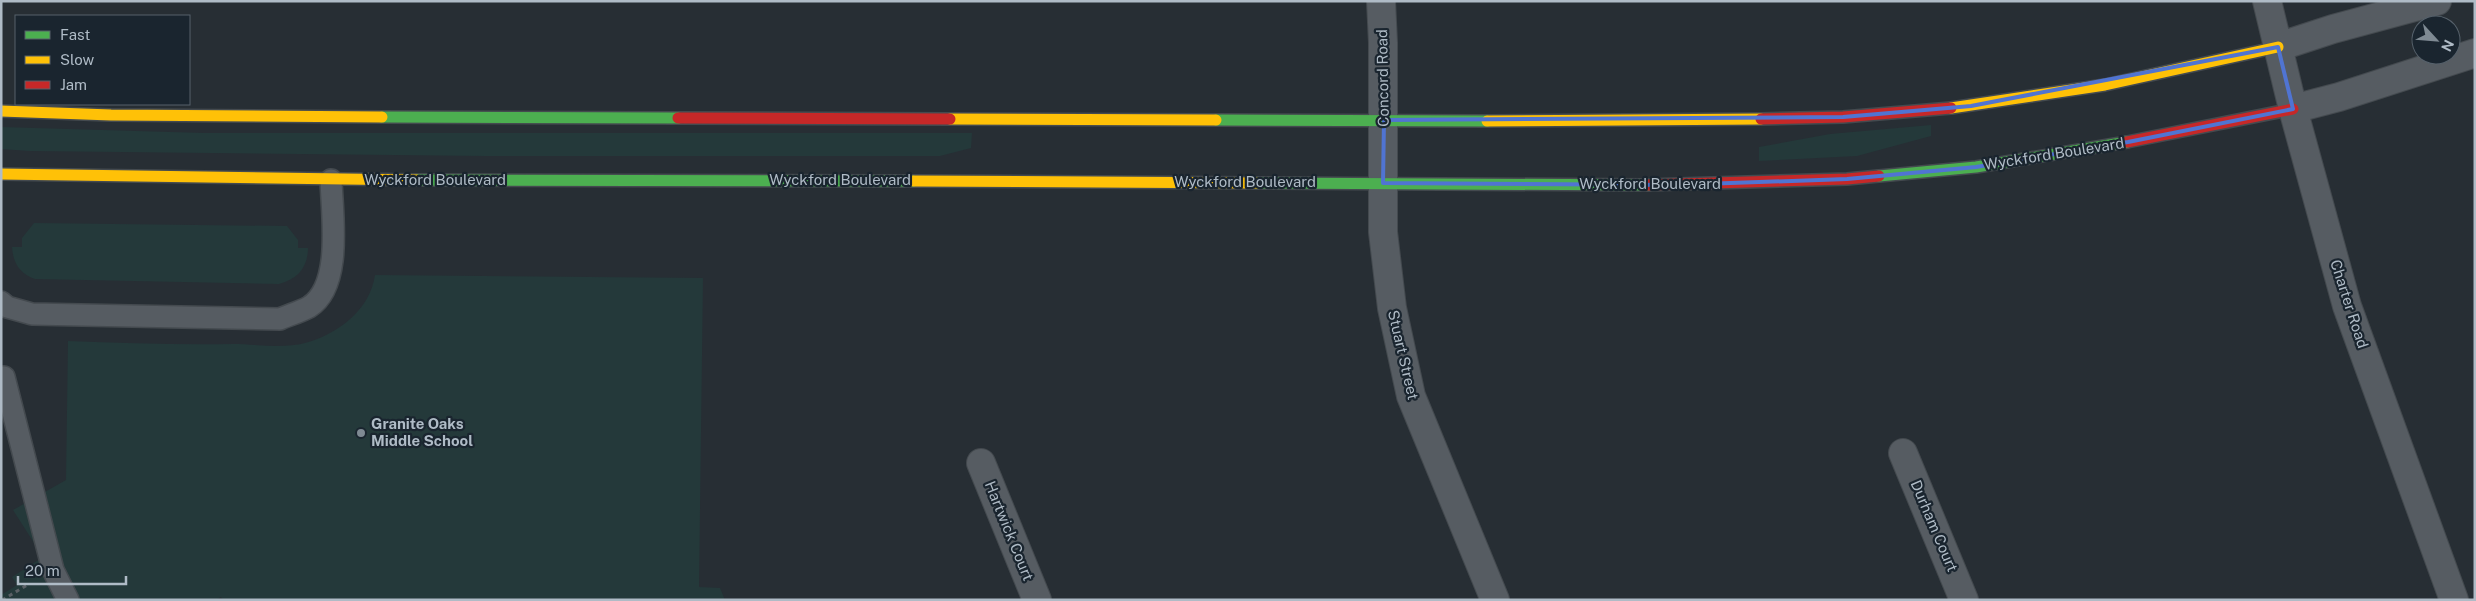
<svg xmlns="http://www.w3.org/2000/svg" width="2476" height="601" font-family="'Public Sans',sans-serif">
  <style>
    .green { fill: #24393a }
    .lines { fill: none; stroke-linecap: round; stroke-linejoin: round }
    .lane-casing { stroke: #444a4f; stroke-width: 24 }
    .street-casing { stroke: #444a4f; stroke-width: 30 }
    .fast-casing { stroke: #444a4f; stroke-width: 14 }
    .slow-casing { stroke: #444a4f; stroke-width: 14 }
    .jam-casing { stroke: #444a4f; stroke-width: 14 }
    .path { stroke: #5a6065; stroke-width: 3; stroke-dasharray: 4 4; stroke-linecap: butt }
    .lane { stroke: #565c62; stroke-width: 21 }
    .street { stroke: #565c62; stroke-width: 28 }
    .fast { stroke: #4caf50; stroke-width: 11 }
    .slow { stroke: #ffc107; stroke-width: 11 }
    .jam { stroke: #c62828; stroke-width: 11 }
    .marked { fill: none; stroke: #5074d2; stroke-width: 4; stroke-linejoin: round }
    .poi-dot { fill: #7f8a93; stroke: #1a252f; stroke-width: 2 }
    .labels { text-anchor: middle; stroke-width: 4.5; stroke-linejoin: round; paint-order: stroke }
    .street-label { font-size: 15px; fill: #afbbc6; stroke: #1a252f }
    .poi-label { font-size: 15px; font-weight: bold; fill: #afbbc6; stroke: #1a252f; text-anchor: start }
  </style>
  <rect width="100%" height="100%" fill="#272e34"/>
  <path class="green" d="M1931 125V136L1857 156 1759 161V147L1830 134Z
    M1 127 204 133H972L971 148 940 156H484L30 151 1 149Z
    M34 223 287 226 298 240V248H308C308 267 298 279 279 284L35 279C20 274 13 263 12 247H22V238Z
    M375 275 703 278 699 587 720 588 725 600H223L221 597 216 600H1V595L17 585 12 577 43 557 13 510 66 480 68 341C123 343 178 345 233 344 256 344 282 349 305 343 338 334 370 310 375 275Z"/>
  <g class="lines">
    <defs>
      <path id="lane" d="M1 302 7 307 32 314 280 319C289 315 300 312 309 307 343 286 332 214 331 180
        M4 377 53 570 68 600"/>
      <path id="street" d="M1381 1 1383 43V232L1392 308 1411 396 1495 600
        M2267 1 2293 109 2347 306 2454 600
        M2278 47 2333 29 2437 1
        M2293 109 2339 97 2475 53
        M1903 453 1964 600
        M981 463 1037 600"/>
      <path id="fast" d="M382 117 678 118
        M1216 120 1487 121
        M1879 176 1976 167 2127 142
        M417 180 913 181
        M1257 183 1647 185"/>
      <path id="slow" d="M1951 108 2105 85 2278 47
        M1 111 111 115 382 117
        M950 119 1216 120
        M1487 121 1761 119
        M1 174 417 180
        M913 181 1257 183"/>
      <path id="jam" d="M678 118 950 119
        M1761 119 1843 117 1951 108
        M2127 142 2293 109
        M1647 185 1847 179 1879 176"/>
    </defs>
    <use href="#lane" class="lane-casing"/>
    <use href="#street" class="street-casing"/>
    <use href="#fast" class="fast-casing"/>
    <use href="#slow" class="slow-casing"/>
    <use href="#jam" class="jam-casing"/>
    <path class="path" d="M2 600 29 584"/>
    <use href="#lane" class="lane"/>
    <use href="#street" class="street"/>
    <use href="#fast" class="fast"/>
    <use href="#slow" class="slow"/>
    <use href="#jam" class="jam"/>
  </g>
  <path class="marked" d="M2278 47 2293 109 2128 142 1976 167 1847 179 1674 185 1383 183 1384 120 1843 117 1971 106Z"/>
  <circle class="poi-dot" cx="361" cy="433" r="5"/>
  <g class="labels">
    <g class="street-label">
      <text transform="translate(1383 78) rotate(-91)" y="5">Concord Road</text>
      <text transform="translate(2054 154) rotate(-9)" y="5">Wyckford Boulevard</text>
      <text x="435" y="185">Wyckford Boulevard</text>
      <text x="840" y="185">Wyckford Boulevard</text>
      <text x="1245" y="187">Wyckford Boulevard</text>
      <text x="1650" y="189">Wyckford Boulevard</text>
      <text transform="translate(2349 304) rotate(72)" y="5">Charter Road</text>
      <text transform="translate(1403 355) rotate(77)" y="5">Stuart Street</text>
      <text transform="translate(1934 526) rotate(67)" y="5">Durham Court</text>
      <text transform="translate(1009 531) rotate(68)" y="5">Hartwick Court</text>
    </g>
    <g class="poi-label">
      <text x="371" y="429">Granite Oaks<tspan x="371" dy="17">Middle School</tspan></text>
    </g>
  </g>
  <rect width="2476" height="601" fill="none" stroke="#afbbc6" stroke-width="5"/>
  <rect x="15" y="15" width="175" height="90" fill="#1a252f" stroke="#56616b"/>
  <rect x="25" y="31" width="25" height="8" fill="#4caf50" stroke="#56616b"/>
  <text x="60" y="40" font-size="15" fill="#afbbc6">Fast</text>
  <rect x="25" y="56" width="25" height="8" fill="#ffc107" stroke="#56616b"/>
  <text x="60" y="65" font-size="15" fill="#afbbc6">Slow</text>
  <rect x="25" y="81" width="25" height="8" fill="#c62828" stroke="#56616b"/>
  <text x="60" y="90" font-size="15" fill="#afbbc6">Jam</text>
  <g transform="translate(2436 40) rotate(116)"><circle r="24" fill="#1a252f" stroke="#56616b"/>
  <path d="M0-4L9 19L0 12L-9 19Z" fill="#7f8a93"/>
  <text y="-8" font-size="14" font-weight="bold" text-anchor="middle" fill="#afbbc6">N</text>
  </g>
  <path d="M18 576v8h108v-8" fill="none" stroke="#afbbc6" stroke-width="2.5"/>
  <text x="25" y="576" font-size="15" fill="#afbbc6" stroke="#1a252f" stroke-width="4" paint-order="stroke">20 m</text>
</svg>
